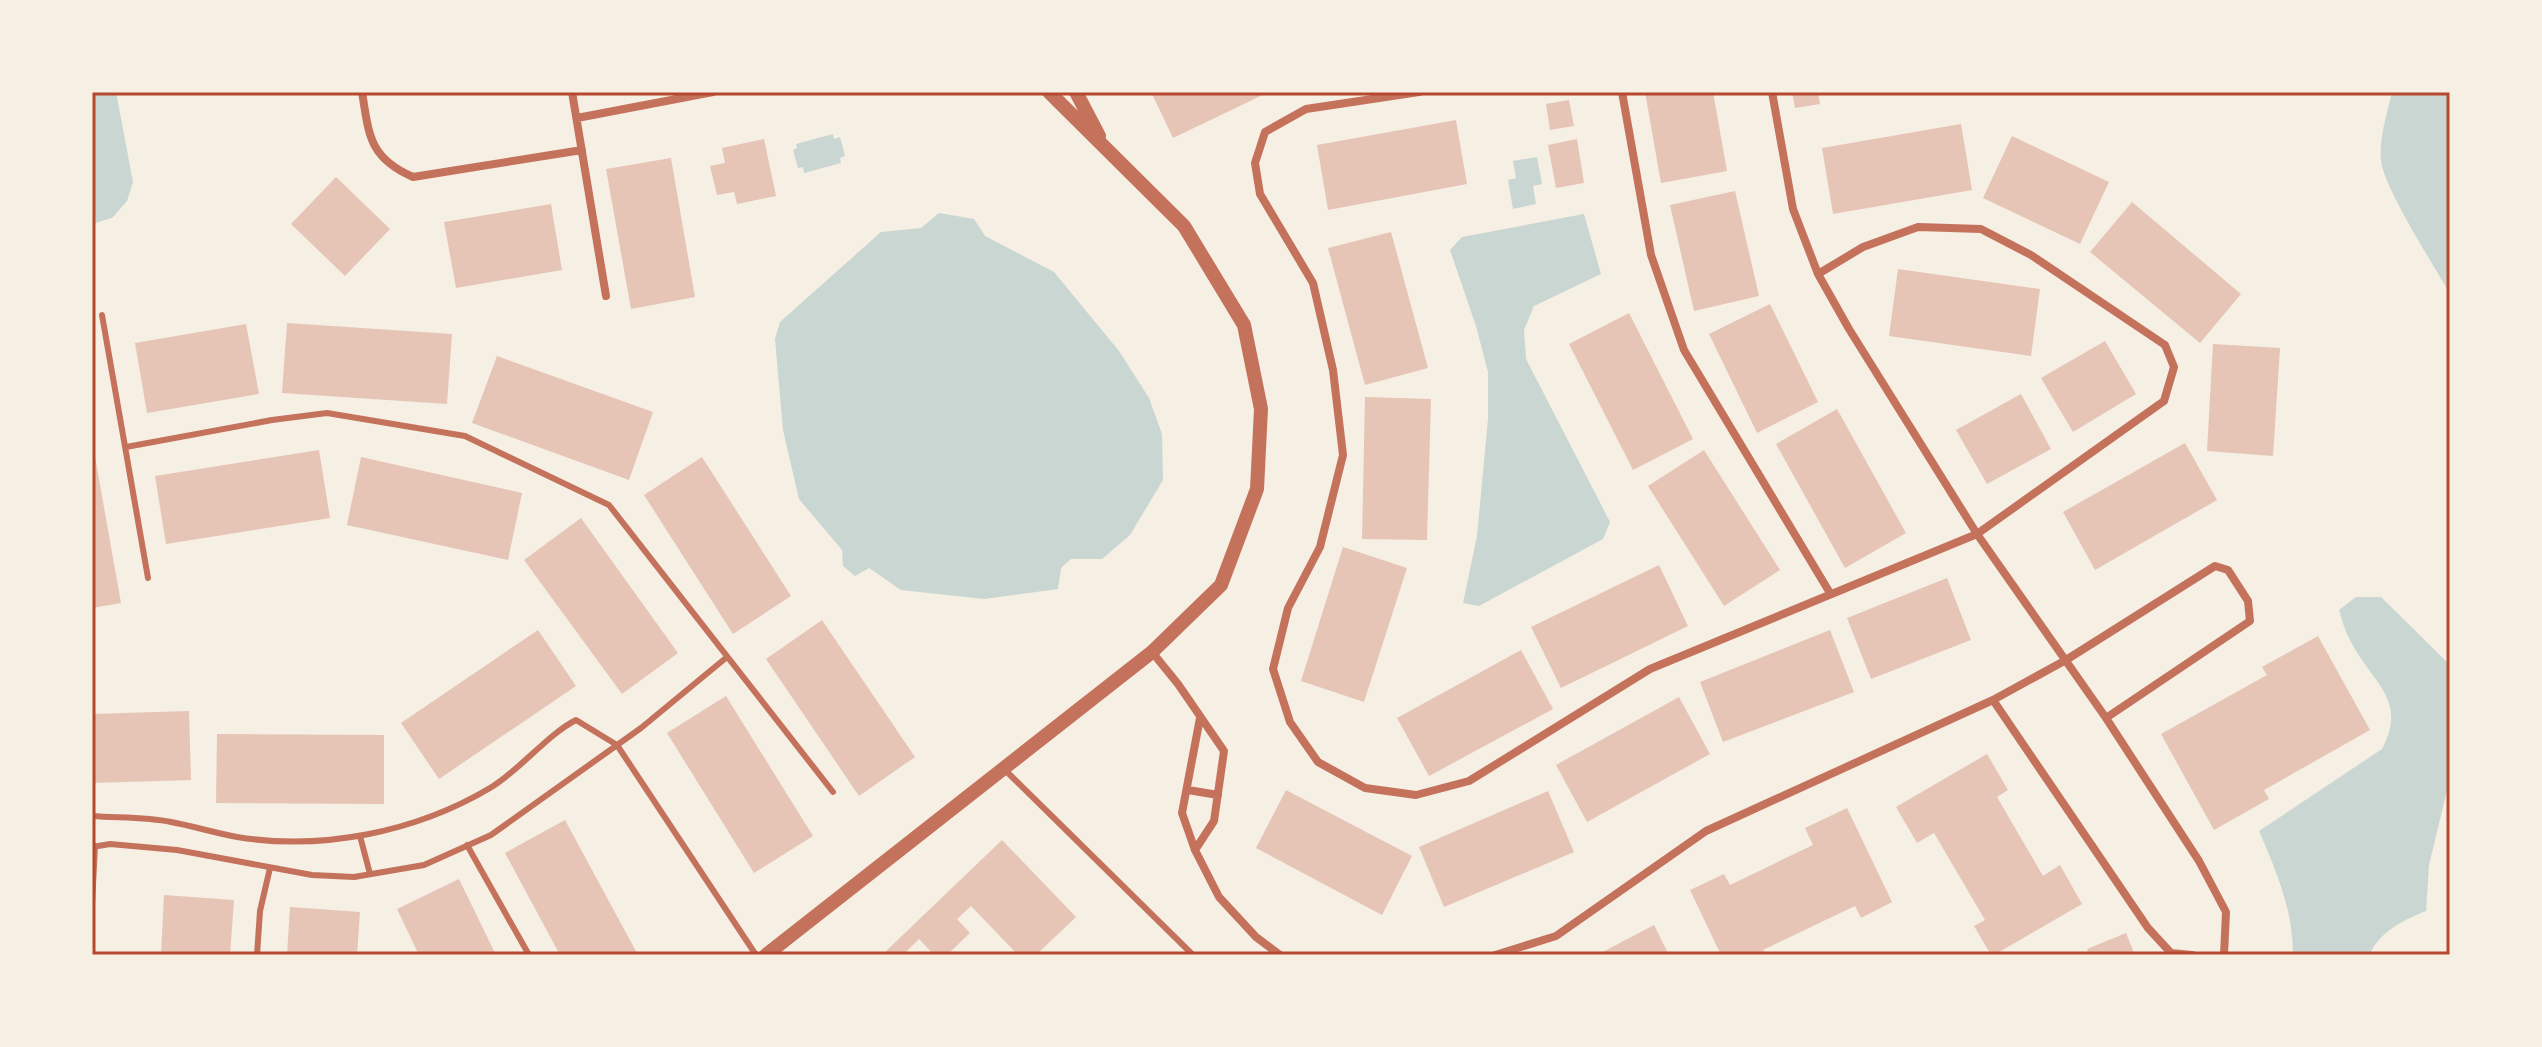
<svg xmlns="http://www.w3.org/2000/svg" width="2542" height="1047" font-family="'Archivo Narrow',sans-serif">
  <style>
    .water { fill: #c9d6d2 }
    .building { fill: #e6c5b7 }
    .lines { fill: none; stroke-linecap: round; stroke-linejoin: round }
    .service { stroke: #c5725c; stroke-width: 6 }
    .minor { stroke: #c5725c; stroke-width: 8 }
    .tertiary { stroke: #c5725c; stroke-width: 14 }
    .neatline { fill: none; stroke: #b5482f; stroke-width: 3 }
  </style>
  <rect width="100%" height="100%" fill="#f6efe4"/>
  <path class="water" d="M92 92H116L133 182 127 201 112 218 92 224Z
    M2392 92H2450V294C2435 267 2383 187 2381 160 2379 138 2387 114 2392 92Z
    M833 134 834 139 840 137 845 156 840 158 841 163 804 173 803 167 798 168 793 150 797 148 796 144Z
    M1537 157 1542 184 1533 186 1536 204 1513 209 1508 180 1516 178 1513 161Z
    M939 213 974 219 985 236 1054 272 1119 351 1149 398 1162 434 1163 480 1130 535 1102 559H1071L1061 568 1058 589 984 599 901 590 869 568 855 576 843 566 842 550 799 499 783 430 775 339 780 322 881 232 921 228Z
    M1584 214 1601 274 1534 306 1524 330 1526 359 1610 522 1603 539 1479 606 1463 603 1477 536 1488 419V372L1476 326 1450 250 1462 237Z
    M2356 597H2381L2450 665V778L2429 865 2426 911C2405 919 2377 933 2370 955H2293C2293 911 2277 872 2259 831L2382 749C2409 699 2370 681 2350 640 2345 631 2342 620 2339 610Z"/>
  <path class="building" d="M1151 92H1269L1173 138Z
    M1645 92H1713L1727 171 1661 183Z
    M1792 92H1818L1820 104 1795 108Z
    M1569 100 1574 126 1550 130 1546 104Z
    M1456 120 1467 184 1328 210 1317 145Z
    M1961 124 1972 190 1833 214 1822 148Z
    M2012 136 2109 182 2080 244 1983 198Z
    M764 139 776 196 737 204 734 192 717 195 710 166 725 163 722 148Z
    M1577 139 1584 183 1556 188 1548 145Z
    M671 158 695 297 631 309 606 169Z
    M336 177 390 229 345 276 291 224Z
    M1735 191 1759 296 1694 311 1670 205Z
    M2132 202 2241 294 2200 343 2090 252Z
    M551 204 562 270 456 288 444 222Z
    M1391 232 1428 368 1365 385 1328 248Z
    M1898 269 2040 289 2031 356 1889 336Z
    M1770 304 1818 402 1757 433 1709 334Z
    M1629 313 1693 439 1633 470 1569 344Z
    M287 323 452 334 447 404 282 393Z
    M246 324 259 394 147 413 135 343Z
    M2105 341 2136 394 2073 432 2041 378Z
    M2213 344 2280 348 2273 456 2207 451Z
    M497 356 653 412 629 480 472 423Z
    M2021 394 2051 449 1987 484 1956 430Z
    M1365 397 1431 399 1427 540 1362 539Z
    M1837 409 1906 533 1845 568 1776 444Z
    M2185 443 2217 500 2095 570 2063 512Z
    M319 450 330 518 166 544 155 476Z
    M1704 450 1780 570 1724 606 1648 486Z
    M94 451 121 603 92 608V452Z
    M361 457 522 493 508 560 347 525Z
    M702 457 791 596 733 634 644 495Z
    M581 518 678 653 622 694 524 560Z
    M1343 547 1407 568 1364 702 1301 681Z
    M1659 565 1688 626 1561 688 1531 627Z
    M1947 578 1971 640 1871 679 1847 618Z
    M822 620 915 757 859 796 766 659Z
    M538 630 576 686 439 779 401 723Z
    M1830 630 1854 692 1723 742 1700 682Z
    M2318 636 2370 730 2264 790 2269 799 2214 830 2161 734 2267 675 2262 667Z
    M1521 650 1553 709 1429 776 1397 718Z
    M726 696 813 836 754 873 667 733Z
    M1679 697 1710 754 1587 822 1556 765Z
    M189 711 191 780 92 783V714Z
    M217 734 384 735V804L216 803Z
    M1987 754 2008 790 1997 797 2043 876 2060 865 2082 904 1994 955H1991L1974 926 1985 920 1934 833 1917 843 1896 807Z
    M1286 790 1412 856 1382 915 1256 848Z
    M1548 791 1574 852 1444 907 1419 847Z
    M1847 808 1892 902 1861 918 1855 906 1763 950 1766 955H1721L1690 890 1724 874 1730 885 1813 845 1805 828Z
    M565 820 638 955H560L505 853Z
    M1002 840 1076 917 1036 955H1018L971 906 957 919 970 933 947 955H934L919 939 903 955H882Z
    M459 879 496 955H419L397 909Z
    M164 895 234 900 230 955H161Z
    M290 907 360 912 357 955H287Z
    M1654 925 1669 955H1597Z
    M2126 933 2135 955H2089L2087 949Z"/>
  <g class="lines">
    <path class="service" d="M102 315 148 578
      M126 447 272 420 327 413 465 436 609 505 833 792
      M1004 769 1193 955
      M92 816C118 818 146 817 171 822 193 826 215 833 237 837 322 851 416 832 490 788 519 771 548 734 576 720L617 745 756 955
      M360 836 370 874
      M467 845 529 955
      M92 847 110 844 177 850 312 875 354 877 424 865 491 835 641 728 727 657
      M92 904 95 846
      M257 955 260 911 270 868"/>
    <path class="minor" d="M362 92C369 135 369 158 413 177L582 150
      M572 92 606 296
      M1419 92 1306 109 1265 132 1255 163 1260 194 1313 283 1333 370 1343 455 1320 547 1288 608 1273 669 1290 722 1318 762 1365 788 1416 795 1469 781 1650 669 1977 534 2164 401 2174 367 2165 345 2031 255 1981 229 1918 227 1863 247 1818 274
      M1622 92 1651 255 1684 350 1830 593
      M1772 92 1793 209 1818 274 1849 329 1977 534 2106 718 2199 861 2226 912 2224 955
      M577 118 713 92
      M1152 652 1178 684 1224 751 1214 821 1195 850
      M1993 700 2148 928 2171 953 2192 955
      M1200 718 1182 813 1195 850 1219 897 1256 937 1280 955
      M1188 790 1218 795
      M1495 955 1556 936 1706 831 1993 700 2066 660 2215 566 2228 570 2248 601 2250 621 2106 718"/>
    <path class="tertiary" d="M1076 92 1099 136
      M766 955 1152 652 1221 585 1257 489 1261 409 1244 325 1184 226 1049 92"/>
  </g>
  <rect width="2542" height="1047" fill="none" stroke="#f6efe4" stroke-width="188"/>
  <rect x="94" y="94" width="2354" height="859" class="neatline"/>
</svg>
